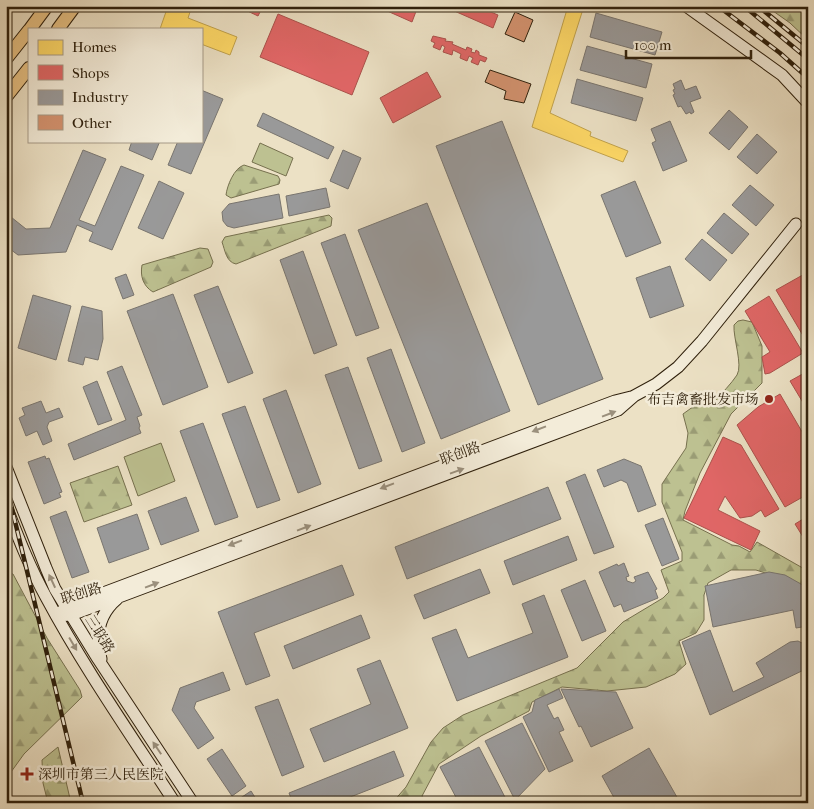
<svg xmlns="http://www.w3.org/2000/svg" width="814" height="809" font-family="'IM FELL French Canon','Noto Serif SC',serif">
  <style>
    .green { fill: #bdc191; stroke: #76704e }
    .forest { fill: url(#forest-firs); stroke: #76704e }
    .homes { fill: #ffd966; stroke: #c1a24b }
    .shops { fill: #e06666; stroke: #ab514b }
    .industry { fill: #999; stroke: #79756f }
    .building { fill: #d3926f; stroke: #2f200c }
    .lines { fill: none; stroke-linecap: round; stroke-linejoin: round }
    .secondary-casing { stroke: #2f200c; stroke-width: 13 }
    .primary-casing { stroke: #2f200c; stroke-width: 14 }
    .secondary { stroke: #f3ecd9; stroke-width: 11 }
    .primary { stroke: #e6c082; stroke-width: 12 }
    .rail-casing { stroke: #2f200c; stroke-width: 4.5 }
    .rail { stroke: #f3ecd9; stroke-width: 2.5; stroke-dasharray: 8; stroke-linecap: butt }
    .oneway { fill: #9b907d }
    .poi-dot { fill: #8f2418; stroke: #f3ecd9; stroke-width: 2 }
    .labels { text-anchor: middle; stroke-width: 5; stroke-linejoin: round; paint-order: stroke }
    .poi-label { font-size: 14px; fill: #2f200c; stroke: #f3ecd9; text-anchor: end }
    .street-label { font-size: 14px; fill: #2f200c; stroke: #f3ecd9 }
  </style>
  <defs>
    <pattern id="forest-firs" width="22" height="20" patternUnits="userSpaceOnUse" patternTransform="scale(1.25)"><rect width="22" height="20" fill="#bdc191"/><path d="M5 1l3.5 6h-7zM16 11l3.5 6h-7z" fill="#9a9c75"/></pattern>
  </defs>
  <rect width="100%" height="100%" fill="#ece1c5"/>
  <filter id="stains"><feTurbulence type="fractalNoise" baseFrequency=".004" numOctaves="4"/><feColorMatrix values="0 0 0 0 .2 0 0 0 0 .09 0 0 0 0 .02 0 0 0 .5 -.17"/></filter>
  <radialGradient id="worn" r=".72"><stop offset=".6" stop-color="#630" stop-opacity="0"/><stop offset="1" stop-color="#630" stop-opacity=".3"/></radialGradient>
  <path class="green" d="M260 143 293 158 286 176 252 162Z
    M161 443 175 481 138 496 124 457Z"/>
  <path class="forest" d="M766 6H808V40L790 23Z
    M244 165 278 176 280 180 279 184 231 198 226 195C227 186 234 168 244 165Z
    M329 215 332 218 331 226 236 264C226 262 225 250 222 242L225 237Z
    M200 248 208 249 213 262 211 267 153 292C143 286 140 276 142 265Z
    M743 320 752 322 762 346V383L731 414 700 473 685 511 683 520 732 545 739 546 750 552 757 542 808 571V590L784 579 756 570H731L708 583 704 595V620L696 633 679 641 686 664 675 674 646 687 607 691 562 687 532 702 529 711 481 736 439 764 422 796 425 803H392L406 787 431 742 443 728 463 715 577 668 623 622 663 598 669 592 661 570 682 561V552L662 502V484L686 448 688 433 683 414 701 401 714 402C722 393 731 384 737 375 743 365 733 338 734 325L738 321Z
    M118 466 132 505 84 522 70 483Z
    M6 572 13 574 47 638 80 690 82 697 24 754 6 779Z
    M58 747 71 803H48L43 783 42 760Z"/>
  <path class="homes" d="M168 6H192L188 18 237 37 230 55 201 44V29H160Z
    M568 6H584L550 113 591 132 590 136 628 151 623 162 532 127Z"/>
  <path class="shops" d="M237 6H263L258 16Z
    M376 6H418L412 22Z
    M443 6H476L498 15 493 28Z
    M278 14 369 52 352 95 260 57Z
    M433 36 446 39 445 41 453 42 452 44 466 50 467 47 472 49 471 52 475 53 476 50 479 52V55L487 58 485 62 480 60 478 65 471 62 473 58 469 56 467 61 460 58 461 54 453 50 452 55 443 52 445 47 442 45 440 50 433 47 435 43 431 41Z
    M427 72 441 97 393 123 380 98Z
    M808 272V344L776 290Z
    M769 296 803 353 770 373 765 374 762 357 770 352 745 311Z
    M808 371V411L790 381Z
    M780 394 808 442V494L785 507 737 425 758 407Z
    M723 437 741 445 779 509 765 517 761 510 752 516 740 518 725 496 718 510 760 531 751 550 684 518Z
    M808 516V545L795 524Z"/>
  <path class="industry" d="M596 13 662 32 655 55 590 37Z
    M587 46 652 64 646 88 580 70Z
    M577 79 643 98 636 121 571 103Z
    M681 80 685 90 696 86 701 98 690 102 694 112 691 114 690 112 686 114 681 106 678 107 673 95 675 94 673 90 675 89 673 84Z
    M201 90 223 99 191 174 168 165 178 141H201Z
    M729 110 748 127 729 150 709 133Z
    M263 113 334 147 328 159 257 126Z
    M502 121 603 379 538 405 436 146Z
    M670 121 687 161 663 171 652 143 656 141 651 129Z
    M757 134 777 152 757 174 737 157Z
    M132 141H160L152 160 129 150Z
    M83 150 106 159 79 220 95 226 121 166 144 175 112 250 89 241 93 232 77 225 66 252 18 255 6 246V213L26 229 50 228Z
    M343 150 361 158 348 189 330 181Z
    M159 181 184 193 163 239 138 228Z
    M635 181 661 243 626 257 601 195Z
    M750 185 774 205 756 226 732 205Z
    M326 188 330 207 289 216 286 196Z
    M279 194 283 218 234 228 227 226 223 221 222 212 229 204Z
    M427 203 510 411 441 439 358 230Z
    M724 213 749 234 732 254 707 233Z
    M345 234 379 328 356 336 321 243Z
    M702 239 727 260 710 281 685 259Z
    M303 251 337 345 314 354 280 260Z
    M670 266 684 306 650 318 636 278Z
    M126 274 134 295 123 299 115 278Z
    M218 286 253 373 228 383 194 295Z
    M173 294 208 387 163 405 127 311Z
    M33 295 71 306 56 360 18 348Z
    M82 306 102 311 103 339 98 360 85 357 83 365 68 361Z
    M391 349 425 443 402 452 367 358Z
    M122 366 142 415 137 417 140 426 139 428 141 433 74 460 68 444 126 420 107 372Z
    M348 367 382 461 359 469 325 375Z
    M97 381 112 420 98 425 83 387Z
    M286 390 321 484 298 493 263 399Z
    M41 401 46 413 59 408 63 417 49 422 47 427 52 441 43 445 37 431 26 436 19 418 25 415 22 408Z
    M245 406 280 500 257 508 222 414Z
    M203 423 238 517 215 525 180 431Z
    M45 456 46 459 49 458 62 492 59 493 61 497 44 504 28 462Z
    M624 459 641 466 656 505 638 512 627 483 621 480 604 487 597 470Z
    M585 474 614 547 594 554 566 482Z
    M548 487 561 519 407 579 395 547Z
    M186 497 199 531 161 545 148 511Z
    M66 511 89 572 72 578 50 517Z
    M137 514 149 549 109 563 97 528Z
    M663 518 679 559 662 566 645 525Z
    M568 536 577 560 513 585 504 561Z
    M624 563 629 576 626 577 627 581 633 583 636 581 634 577 648 572 657 589 655 590 658 598 624 612 621 604 614 607 599 572 617 564 618 566Z
    M342 565 354 595 254 633 270 676 246 685 218 612Z
    M480 569 490 593 424 619 414 595Z
    M769 572 785 575 808 588V626L796 628 793 610 713 627 705 586Z
    M585 580 606 631 582 641 561 590Z
    M544 595 568 657 457 701 432 638 456 629 468 658 533 633 522 604Z
    M361 615 370 638 293 669 284 646Z
    M710 630 733 692 764 677 756 663 790 642 798 641 804 644 808 654V668L710 715 682 642Z
    M380 660 408 728 324 762 310 729 371 704 357 669Z
    M223 672 230 690 196 702 194 708 214 738 198 749 172 710 180 688Z
    M559 689 563 698 547 705 554 719 558 717 564 730 559 732 573 761 549 772 523 717 532 712 535 700Z
    M561 689 616 692 633 728 591 747 581 726 579 727Z
    M278 699 304 767 282 776 255 707Z
    M522 723 545 769 515 800 485 741Z
    M479 747 508 803H459L440 767Z
    M649 748 678 799 672 803H617L602 776Z
    M222 749 246 786 232 796 207 759Z
    M394 751 404 776 335 803H293L289 793Z
    M251 791 256 799 258 798 261 803H233Z"/>
  <path class="building" d="M515 12 533 20 524 42 505 34Z
    M490 70 531 84 524 103 504 99 506 91 485 82Z"/>
  <g class="lines">
    <defs>
      <path id="secondary" d="M686 6 782 75 808 103
        M6 467 46 568 55 589 98 659 193 803
        M6 506C18 537 30 568 46 597 84 668 131 735 175 803
        M57 616 71 615 618 410 634 396 656 384 678 367 702 341 796 224
        M57 616 66 607 615 401 631 397
        M101 659C95 636 98 615 117 599"/>
      <path id="primary" d="M30 29 47 6
        M58 29 75 6
        M6 59 29 30
        M6 97 29 68"/>
    </defs>
    <use href="#secondary" class="secondary-casing"/>
    <use href="#primary" class="primary-casing"/>
    <use href="#secondary" class="secondary"/>
    <use href="#primary" class="primary"/>
    <defs>
      <path id="rail" d="M718 6 780 53 808 78
        M744 6 808 59
        M758 6 808 47
        M6 484 83 803"/>
    </defs>
    <use href="#rail" class="rail-casing"/>
    <use href="#rail" class="rail"/>
  </g>
  <defs><path id="oneway-solid" d="M-6-.8H1V-3.2L6.5 0L1 3.2V.8H-6Z" transform="scale(1.25)"/></defs>
  <g class="oneway">
    <use href="#oneway-solid" transform="translate(609 414) rotate(-21)"/>
    <use href="#oneway-solid" transform="translate(539 429) rotate(159)"/>
    <use href="#oneway-solid" transform="translate(457 471) rotate(-20)"/>
    <use href="#oneway-solid" transform="translate(387 486) rotate(159)"/>
    <use href="#oneway-solid" transform="translate(304 528) rotate(-21)"/>
    <use href="#oneway-solid" transform="translate(235 543) rotate(159)"/>
    <use href="#oneway-solid" transform="translate(52 581) rotate(-115)"/>
    <use href="#oneway-solid" transform="translate(152 585) rotate(-21)"/>
    <use href="#oneway-solid" transform="translate(73 644) rotate(59)"/>
    <use href="#oneway-solid" transform="translate(157 748) rotate(-124)"/>
  </g>
  <g class="poi-dot">
    <circle cx="769" cy="399" r="5"/>
    <path d="M24.5 766.5h5v5h5v5h-5v5h-5v-5h-5v-5h5z"/>
  </g>
  <g class="labels">
    <g class="poi-label">
      <text x="759" y="404">布吉禽畜批发市场</text>
      <text x="38" y="779" text-anchor="start">深圳市第三人民医院</text>
    </g>
    <g class="street-label">
      <text transform="translate(460 453) rotate(-20)" y="5">联创路</text>
      <text transform="translate(81 593) rotate(-17)" y="5">联创路</text>
      <text transform="translate(100 634) rotate(58)" y="5">三联路</text>
    </g>
  </g>
  <rect width="814" height="809" fill="none" stroke="#ece1c5" stroke-width="25"/>
  <rect x="8" y="8" width="799" height="794" fill="none" stroke="#2f200c" stroke-width="2.5"/>
  <rect x="12" y="12" width="789" height="784" fill="none" stroke="#2f200c"/>
  <rect x="28" y="28" width="175" height="115" fill="#f3ecd9" stroke="#a59a87"/>
  <rect x="38" y="40" width="25" height="15" fill="#ffd966" stroke="#a59a87"/>
  <text x="72" y="52" font-size="15" fill="#2f200c">Homes</text>
  <rect x="38" y="65" width="25" height="15" fill="#e06666" stroke="#a59a87"/>
  <text x="72" y="78" font-size="15" fill="#2f200c">Shops</text>
  <rect x="38" y="90" width="25" height="15" fill="#999999" stroke="#a59a87"/>
  <text x="72" y="102" font-size="15" fill="#2f200c">Industry</text>
  <rect x="38" y="115" width="25" height="15" fill="#d3926f" stroke="#a59a87"/>
  <text x="72" y="128" font-size="15" fill="#2f200c">Other</text>
  <path d="M626 50v8h125v-8" fill="none" stroke="#2f200c" stroke-width="2.5"/>
  <text x="634" y="50" font-size="15" fill="#2f200c" stroke="#f3ecd9" stroke-width="4" paint-order="stroke">100 m</text>
  <rect width="100%" height="100%" filter="url(#stains)"/>
  <rect width="100%" height="100%" fill="url(#worn)"/>
</svg>
